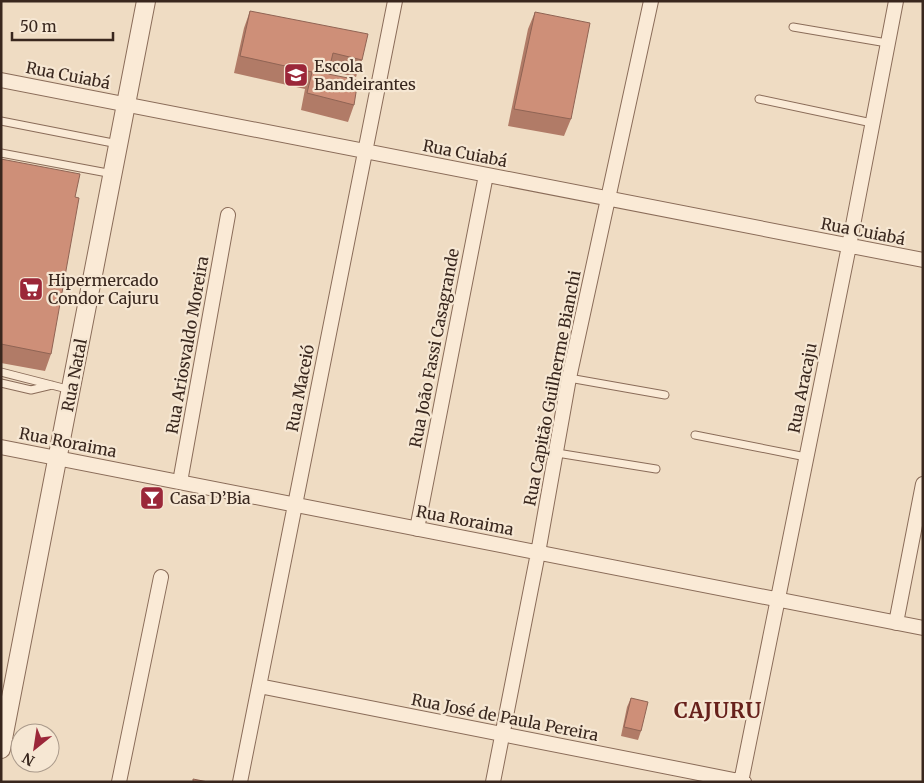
<svg xmlns="http://www.w3.org/2000/svg" width="924" height="783" font-family="Merriweather,serif">
  <style>
    .lines { fill: none; stroke-linecap: round; stroke-linejoin: round }
    .service-casing { stroke: #8a6c59; stroke-width: 9 }
    .minor-casing { stroke: #8a6c59; stroke-width: 16 }
    .tertiary-casing { stroke: #8a6c59; stroke-width: 20 }
    .service { stroke: #faead6; stroke-width: 7 }
    .minor { stroke: #faead6; stroke-width: 14 }
    .tertiary { stroke: #faead6; stroke-width: 18 }
    .wall { fill: #b17b67 }
    .building { fill: #ce8f78; stroke: #906454 }
    .labels { text-anchor: middle; stroke-width: 4.5; stroke-linejoin: round; paint-order: stroke }
    .poi-label { font-size: 16px; fill: #39271e; stroke: #f6e7d3; text-anchor: start }
    .street-label { font-size: 16px; fill: #39271e; stroke: #f6e7d3 }
    .district-label { font-size: 21px; font-weight: bold; letter-spacing: 1px; fill: #67211c; stroke: #f6e7d3 }
  </style>
  <rect width="100%" height="100%" fill="#efdcc3"/>
  <g class="lines">
    <defs>
      <path id="service" d="M793 27 887 43
        M759 99 872 123
        M1 121 118 144
        M1 153 113 174
        M1 372 71 390
        M569 378 665 395
        M1 383 31 390 52 385
        M695 435 806 457
        M557 453 656 469"/>
      <path id="minor" d="M1 80 923 260
        M1 447 923 628
        M180 482 228 215
        M417 529 486 175
        M896 623 923 484
        M259 686 744 782
        M119 782 161 577
        M240 782 395 1
        M493 782 538 553 569 378 651 1
        M741 782 849 246 896 1"/>
      <path id="tertiary" d="M1 749 146 1"/>
    </defs>
    <use href="#service" class="service-casing"/>
    <use href="#minor" class="minor-casing"/>
    <use href="#tertiary" class="tertiary-casing"/>
    <use href="#service" class="service"/>
    <use href="#minor" class="minor"/>
    <use href="#tertiary" class="tertiary"/>
  </g>
  <path class="wall" d="M250 11 362 60 356 77 329 71 328 74 354 105 348 122 301 110 305 89 234 73 244 28Z
    M535 12 571 119 564 136 508 126 528 29Z
    M1 159 75 197 51 354 45 371 1 363Z
    M631 698 641 731 638 740 621 736 627 707Z"/>
  <path class="building" d="M250 11 368 34 362 60 333 53 328 74 358 80 354 105 307 93 312 72 240 56Z
    M535 12 590 23 571 119 514 109Z
    M1 159 80 174 75 197 79 198 51 354 1 344Z
    M631 698 648 702 641 731 624 727Z
    M193 779 208 782H193Z"/>
  <defs>
    <symbol id="school-square" viewBox="-11 -11 22 22"><rect x="-9" y="-9" width="18" height="18" rx="4" fill="#9b2739" stroke="#f6e7d3"/><path d="M0-5L7-2L0 1L-7-2ZM-4 1L0 2.5L4 1V4Q0 6-4 4Z" fill="#fff"/></symbol>
    <symbol id="supermarket-square" viewBox="-11 -11 22 22"><rect x="-9" y="-9" width="18" height="18" rx="4" fill="#9b2739" stroke="#f6e7d3"/><path d="M-6-5.5h2.5l.6 2H6L4.5 2H-2.5L-4.4-4H-6ZM-1.5 3.2a1.3 1.3 0 1 0 .1 0ZM3 3.2a1.3 1.3 0 1 0 .1 0Z" fill="#fff"/></symbol>
    <symbol id="bar-square" viewBox="-11 -11 22 22"><rect x="-9" y="-9" width="18" height="18" rx="4" fill="#9b2739" stroke="#f6e7d3"/><path d="M-6-5H6L.8 .8V4.5H3.5V6h-7V4.5H-.8V.8Z" fill="#fff"/></symbol>
  </defs>
  <g fill-rule="evenodd">
    <use href="#school-square" x="282" y="61" width="28" height="28"/>
    <use href="#supermarket-square" x="17" y="275" width="28" height="28"/>
    <use href="#bar-square" x="138" y="484" width="28" height="28"/>
  </g>
  <g class="labels">
    <g class="poi-label">
      <text x="314" y="72">Escola<tspan x="314" dy="18">Bandeirantes</tspan></text>
      <text x="48" y="286">Hipermercado<tspan x="48" dy="18">Condor Cajuru</tspan></text>
      <text x="170" y="504">Casa D’Bia</text>
    </g>
    <g class="street-label">
      <text transform="translate(68 75) rotate(11)" y="6">Rua Cuiabá</text>
      <text transform="translate(465 153) rotate(11)" y="6">Rua Cuiabá</text>
      <text transform="translate(863 231) rotate(11)" y="6">Rua Cuiabá</text>
      <text transform="translate(187 345) rotate(-80)" y="6">Rua Ariosvaldo Moreira</text>
      <text transform="translate(434 348) rotate(-79)" y="6">Rua João Fassi Casagrande</text>
      <text transform="translate(74 375) rotate(-79)" y="6">Rua Natal</text>
      <text transform="translate(300 388) rotate(-79)" y="6">Rua Maceió</text>
      <text transform="translate(552 388) rotate(-79)" y="6">Rua Capitão Guilherme Bianchi</text>
      <text transform="translate(802 388) rotate(-79)" y="6">Rua Aracaju</text>
      <text transform="translate(68 442) rotate(11)" y="6">Rua Roraima</text>
      <text transform="translate(465 520) rotate(11)" y="6">Rua Roraima</text>
      <text transform="translate(505 717) rotate(11)" y="6">Rua José de Paula Pereira</text>
    </g>
    <g class="district-label">
      <text x="718" y="718">CAJURU</text>
    </g>
  </g>
  <rect width="924" height="783" fill="none" stroke="#39271e" stroke-width="5"/>
  <g transform="translate(35 748) rotate(210)"><circle r="24" fill="#f6e7d3" stroke="#aa9a8b"/>
  <path d="M0-4L9 19L0 12L-9 19Z" fill="#9b2739"/>
  <text y="-8" font-size="14" font-weight="bold" text-anchor="middle" fill="#39271e">N</text>
  </g>
  <path d="M12 32v8h101v-8" fill="none" stroke="#39271e" stroke-width="2.5"/>
  <text x="20" y="32" font-size="15" fill="#39271e" stroke="#f6e7d3" stroke-width="4" paint-order="stroke">50 m</text>
</svg>
